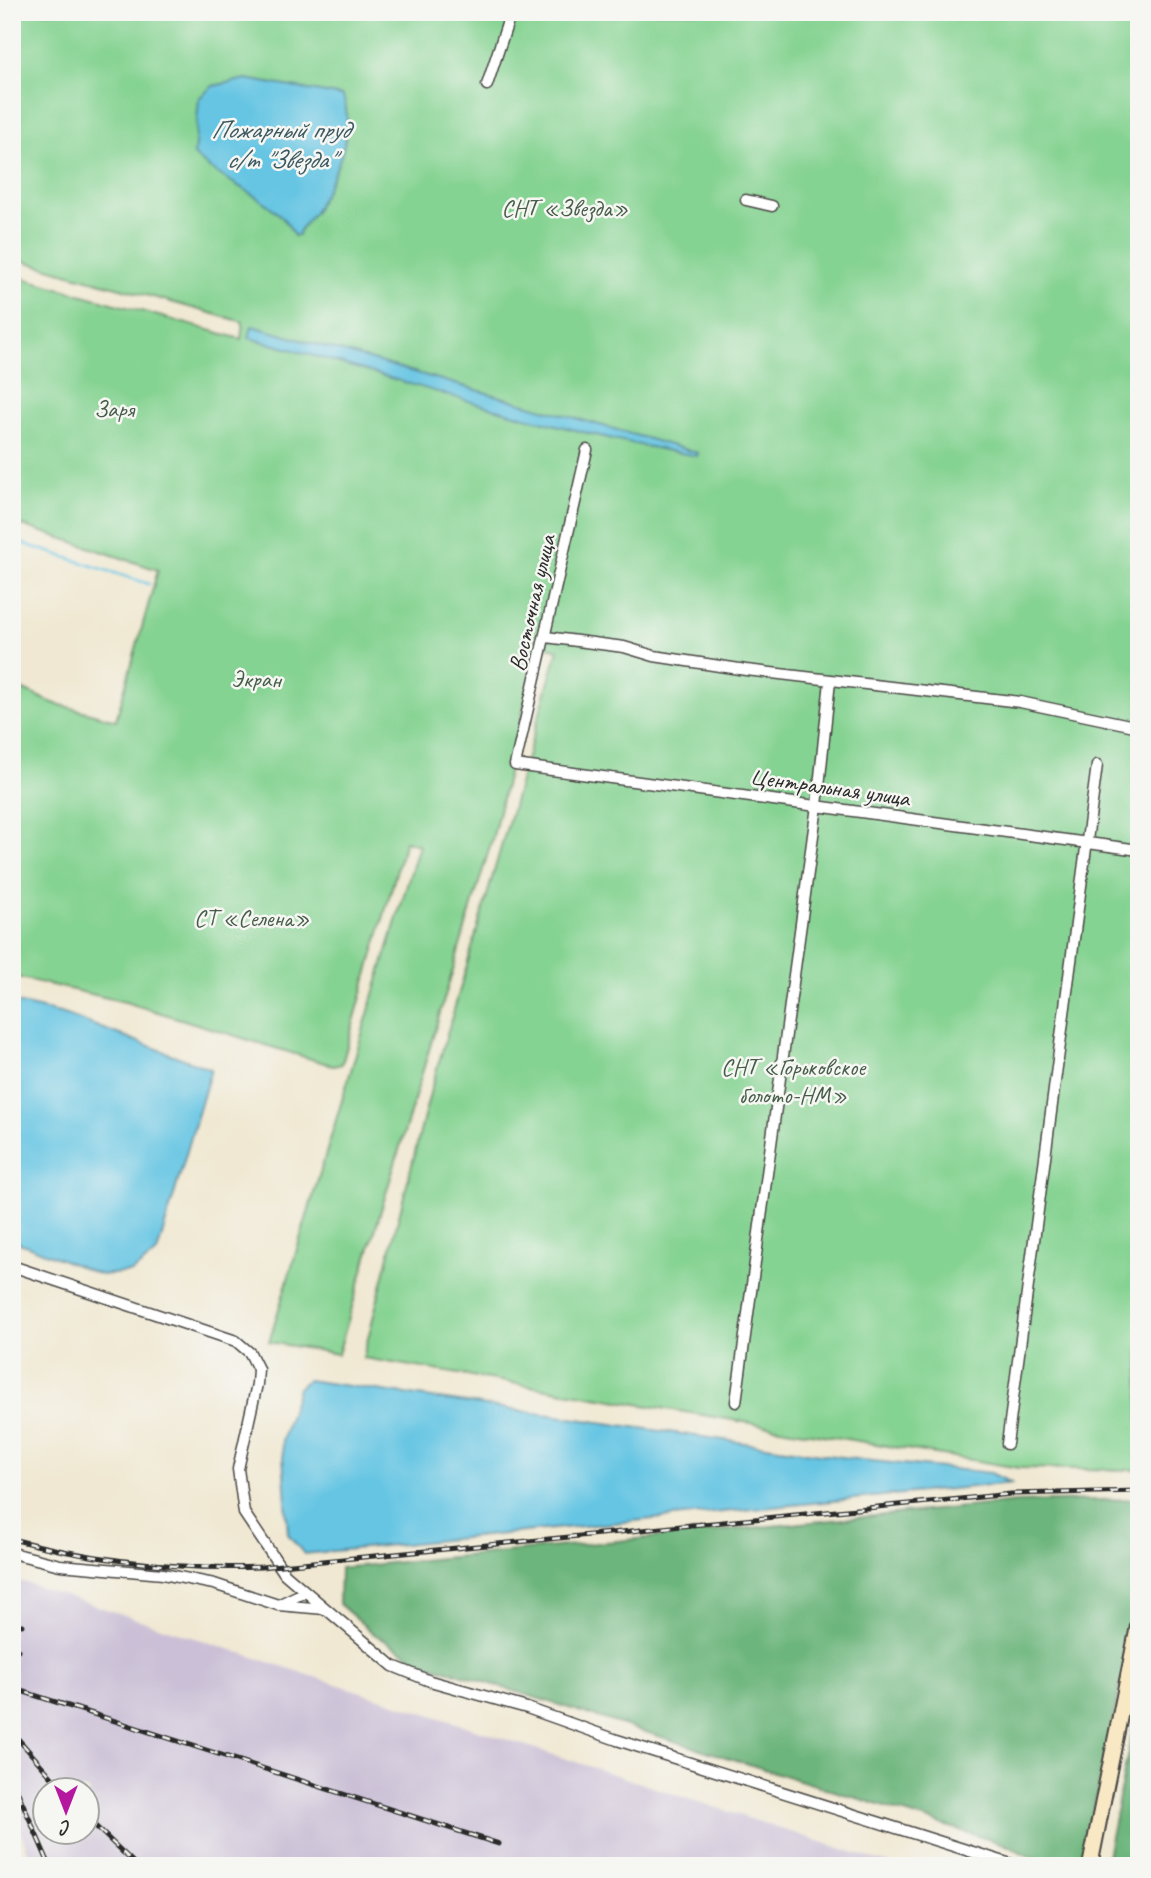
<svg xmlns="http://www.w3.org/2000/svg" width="1151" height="1878" viewBox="0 0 1151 1878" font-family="Caveat,sans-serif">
<rect width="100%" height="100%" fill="#f6f6f2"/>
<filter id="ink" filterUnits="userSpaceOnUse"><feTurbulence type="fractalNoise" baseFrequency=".0143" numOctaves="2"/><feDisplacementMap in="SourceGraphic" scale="14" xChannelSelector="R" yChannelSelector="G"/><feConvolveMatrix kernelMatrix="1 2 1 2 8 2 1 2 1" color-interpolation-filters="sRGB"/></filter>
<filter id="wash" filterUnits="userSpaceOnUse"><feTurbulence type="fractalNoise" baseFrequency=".00686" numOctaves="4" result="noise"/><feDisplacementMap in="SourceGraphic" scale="28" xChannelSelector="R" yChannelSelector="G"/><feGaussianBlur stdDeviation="1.57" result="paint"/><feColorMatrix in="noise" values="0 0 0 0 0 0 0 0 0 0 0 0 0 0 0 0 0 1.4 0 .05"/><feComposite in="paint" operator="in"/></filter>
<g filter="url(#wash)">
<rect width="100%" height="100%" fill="#f0e8d2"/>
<path fill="#cabfd6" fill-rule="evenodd" d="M12,1579L17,1580L895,1866H34L12,1811ZM46,1790H88V1832H46Z"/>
<path fill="#85d392" stroke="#587f5e" stroke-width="2" d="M12,12H1139V1470L1019,1468L363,1358L430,1093L558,650L539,644L493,836L338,1354L269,1342L419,845L405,841L342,1064L334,1066L125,1002L12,976V685L53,703L116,720L158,570L12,522V275L241,339L243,322L12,258Z"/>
<path fill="#6cb57c" stroke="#4c7054" stroke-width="2" d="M1139,1499V1600L1081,1866H1049L1007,1845L421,1662L374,1634L339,1604L340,1568L1017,1502Z
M1139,1698V1866H1105Z"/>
<path fill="#65c5e3" stroke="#487887" stroke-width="2" d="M246,79L343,96C356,135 335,174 316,209C311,219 302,223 298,235L294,236C281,200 221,183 194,155L199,98L213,86Z
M252,326L698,453L697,456C544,430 398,377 249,338Z
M12,1002L64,1014L211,1069L157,1253L132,1272L101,1275L12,1240Z
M307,1380L862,1460L991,1473L1011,1483L304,1554L288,1534L282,1440L298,1388Z"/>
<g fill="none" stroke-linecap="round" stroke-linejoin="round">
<path stroke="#65c5e3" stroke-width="2.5" d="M12,540L149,584"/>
</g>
</g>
<g filter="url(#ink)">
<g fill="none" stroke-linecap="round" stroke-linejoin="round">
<g stroke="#494744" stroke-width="13">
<path id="street" d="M487,85L511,12
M746,200L772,206
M587,450L515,765L1139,850
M546,637L624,647L654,656L746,670L1020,702L1139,727
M12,1266L236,1341L250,1353L258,1369L257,1384L238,1469L244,1513L285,1574L393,1666L430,1681L527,1708L617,1740L1017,1866
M736,1402L817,806L830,681
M1007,1444L1097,765
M12,1553L60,1565L163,1574L214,1584L278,1605L325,1609
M278,1605L305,1592"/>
</g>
<g stroke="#494744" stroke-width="18">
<path id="secondary" d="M1090,1866L1139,1621"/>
</g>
<use href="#street" stroke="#fff" stroke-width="10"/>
<use href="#secondary" stroke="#f8e8c3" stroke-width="14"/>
<g stroke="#2b2b2b" stroke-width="5">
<path id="rail" d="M12,1539C94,1561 176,1570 261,1567L1011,1494L1139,1491
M12,1624L22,1625
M12,1648L18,1650
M12,1688L499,1844
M12,1732L63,1790
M12,1779L50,1866
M88,1819L137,1866"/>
</g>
<use href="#rail" stroke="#f6f6f2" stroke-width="2.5" stroke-dasharray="8" stroke-linecap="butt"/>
</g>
</g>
<g text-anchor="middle" stroke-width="5" stroke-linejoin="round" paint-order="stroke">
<g font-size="24" fill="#465d4a" stroke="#f6f6f2">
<text x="565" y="216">СНТ «Звезда»</text>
<text x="114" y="417">Заря</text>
<text x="256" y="687">Экран</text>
<text x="252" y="926">СТ «Селена»</text>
<text x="793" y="1075">СНТ «Горьковское<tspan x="793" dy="28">болото-НМ»</tspan></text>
</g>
<g font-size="24" fill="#2b2b2b" stroke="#f6f6f2">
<text transform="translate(532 603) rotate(-77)" y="8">Восточная улица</text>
<text transform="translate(830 787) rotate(8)" y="8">Центральная улица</text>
</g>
<g font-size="26" font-style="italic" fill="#3c5962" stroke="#f6f6f2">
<text x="280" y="138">Пожарный пруд<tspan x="280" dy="30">с/т "Звезда"</tspan></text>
</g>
</g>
<rect width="1151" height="1878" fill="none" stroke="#f6f6f2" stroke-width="42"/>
<g transform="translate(66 1811) rotate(180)"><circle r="33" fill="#f6f6f2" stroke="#a5a5a2" stroke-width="2"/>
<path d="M0-5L12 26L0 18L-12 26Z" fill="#b5179e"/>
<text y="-10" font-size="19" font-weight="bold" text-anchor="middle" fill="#2b2b2b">С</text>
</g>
</svg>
